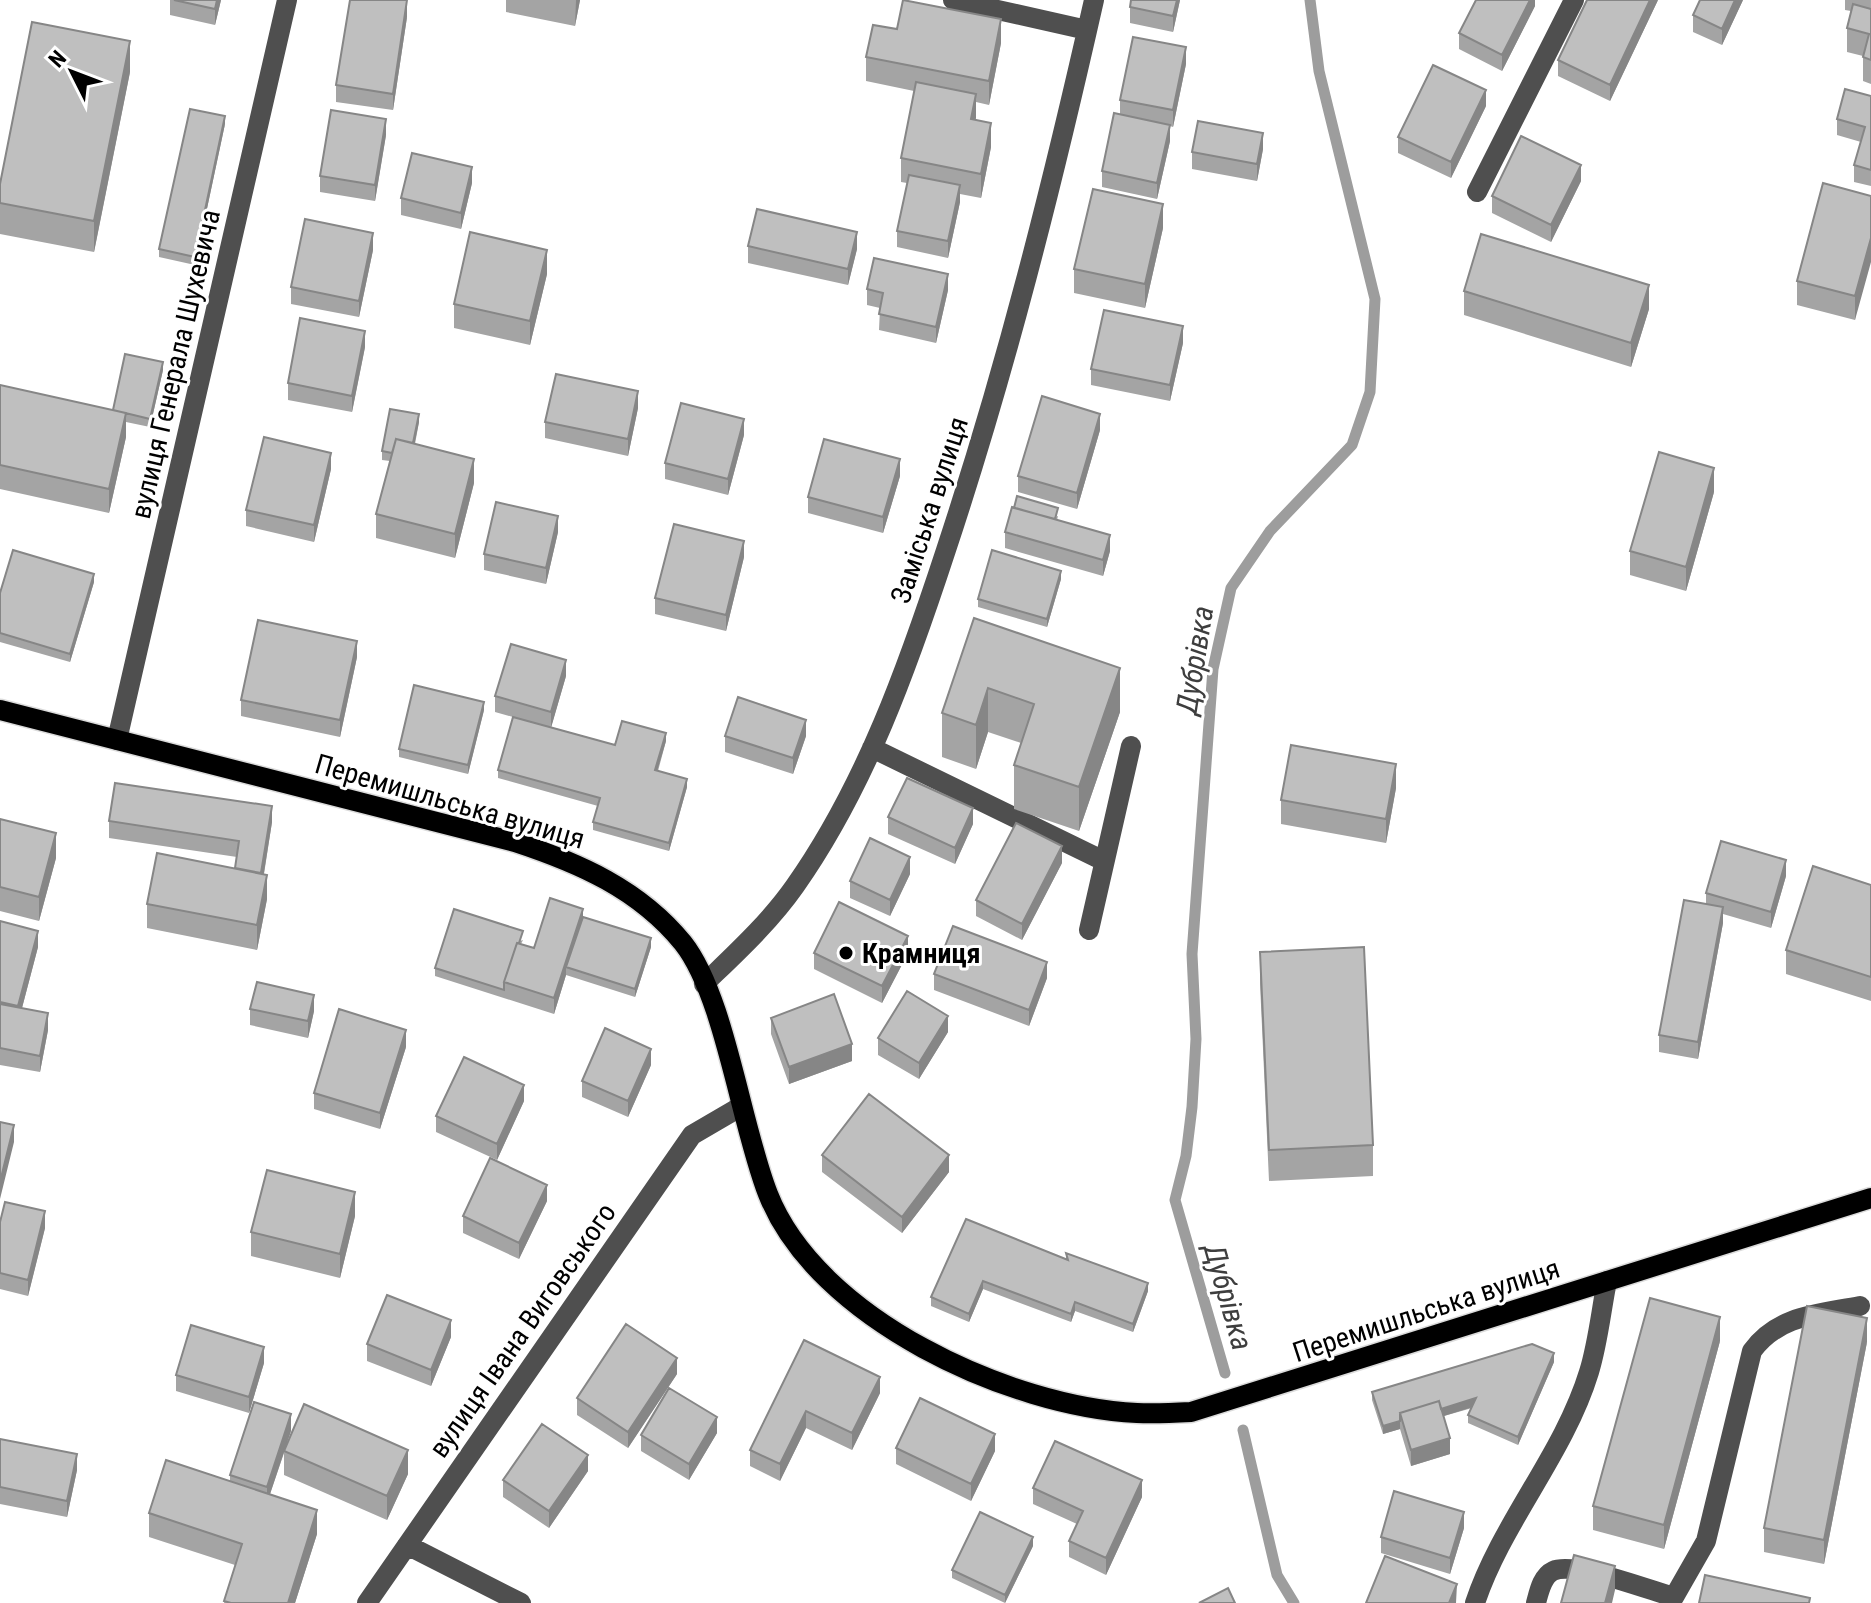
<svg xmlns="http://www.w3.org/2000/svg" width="1871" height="1603" viewBox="0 0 1871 1603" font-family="'Roboto Condensed',sans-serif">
<rect width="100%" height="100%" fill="#fff"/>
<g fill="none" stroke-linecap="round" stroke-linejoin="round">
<path stroke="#9d9d9d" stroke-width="11" d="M1225,1373L1175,1200L1186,1156L1192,1107L1196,1039L1192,954L1213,669L1231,588L1270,531L1352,445L1370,392L1375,299L1319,71L1310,0
M1243,1430L1277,1575L1294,1603"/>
<g stroke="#dbdbdb" stroke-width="23">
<path id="major" d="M0,710L515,842C579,863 639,889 683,943C725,996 741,1126 768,1194C817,1319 1010,1407 1137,1413C1154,1414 1173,1413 1191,1412L1871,1198"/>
</g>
<path stroke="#4f4f4f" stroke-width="20" d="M953,0L1087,30
M1477,192L1574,0
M117,740L287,0
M872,748L1104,861
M1089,930L1131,746
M704,984C736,953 769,923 795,886C866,785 908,666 946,550C1006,369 1052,186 1094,0
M407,1545L521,1603
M367,1603L692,1135L740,1107
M1475,1603C1502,1522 1564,1454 1589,1372C1598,1343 1601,1311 1607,1281
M1536,1603C1539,1592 1542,1576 1553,1571C1574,1561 1649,1590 1674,1597L1706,1541L1752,1351C1778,1315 1819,1314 1860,1306"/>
<use href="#major" stroke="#000" stroke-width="20"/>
</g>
<path fill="#a4a4a4" d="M170,0H221L215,25L170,15Z
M506,0H580L575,26L506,12Z
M1180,0L1173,32L1130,23V7Z
M1535,0V6L1502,71L1459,49V33Z
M1658,0L1610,101L1558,76V60Z
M1743,0L1722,45L1693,32V15Z
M1845,0H1871V84L1863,81V56L1847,52V28L1851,11L1845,10Z
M407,17L393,110L336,102V85Z
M897,29L1001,43L989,105L976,102L975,120L991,147L981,198L960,194V202L948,258L897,247V231L907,183L901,182V158L914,91L866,81V57Z
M1186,64L1173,127L1170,126V141L1157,199L1102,187V171L1120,115V100Z
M130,72L94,252L0,234V184Z
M1871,96V186L1854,182V165L1861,142L1837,135V119Z
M1486,106L1451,178L1398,153V137Z
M225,124L195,265L159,257V249Z
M386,135L375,201L320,192V176Z
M1263,149L1257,181L1192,169V152Z
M1581,181L1551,242L1492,213V196Z
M472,183L461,229L401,215V198Z
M1871,196L1855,320L1797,305V281Z
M1163,228L1145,308L1074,293V269Z
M748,246L857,249L848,285L748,263Z
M373,250L359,317L291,304V287Z
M547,274L530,345L454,328V304Z
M867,289L948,290L936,343L879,330L880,308L867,305Z
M1464,291L1649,309L1631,367L1464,315Z
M1183,343L1170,401L1091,385V369Z
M365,347L352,412L288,400V383Z
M163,370L150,427L126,422V437L109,513L0,489V385L113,410Z
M638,408L628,456L545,438V422Z
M419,422L415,444L474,483L455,558L376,538V514L390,461L382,460V451Z
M1100,430L1077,509L1018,492V476Z
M744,435L728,495L665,479V463Z
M331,469L314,542L246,526V510Z
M900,476L883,533L808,513V497Z
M1714,492L1686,591L1630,575V551Z
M1058,516L1057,520L1110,551L1103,576L1005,548V532Z
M558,532L546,584L484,570V554Z
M744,557L726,631L655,614V598Z
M1061,579L1047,627L978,607V599Z
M94,582L70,662L0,642V593Z
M974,618L1120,712L1079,831L1014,809V765L1021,743L988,732L976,769L942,757V713Z
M357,657L340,737L241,716V700Z
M566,676L551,727L615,745L666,741L658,771L687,787L669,851L593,830V822L598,806L498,778V770L513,717L495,712V696Z
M484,710L468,774L399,757V749Z
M725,736H806L793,774L725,752Z
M1396,788L1386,843L1281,824V800Z
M888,817L973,824L955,864L888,834Z
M0,819L56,858L39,921L0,911Z
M109,821L272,822L264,874L267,899L257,950L147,928V904L235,868L237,857L109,838Z
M1062,863L1022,940L976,916V900Z
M910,874L890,916L850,898V881Z
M1786,876L1771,928L1723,914V923L1698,1059L1659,1052V1035L1706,904V893Z
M1871,885V1001L1786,974V950Z
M583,917L651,947L635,997L566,975L554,1014L435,976V968L523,940L521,944L534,948Z
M0,921L38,947L22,1008L48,1030L40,1072L0,1065Z
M1260,952L1373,1145V1176L1269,1181L1260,983Z
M814,953H908L882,1003L814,969Z
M934,974L1047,978L1029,1026L934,990Z
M250,1009L314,1011L308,1038L250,1025Z
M771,1018L852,1061L789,1084L771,1034Z
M948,1032L919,1079L878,1055V1038Z
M406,1047L380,1129L314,1109V1093Z
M651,1065L628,1117L582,1097V1081Z
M524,1101L497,1160L436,1132V1116Z
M822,1155L949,1172L902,1233L822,1172Z
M547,1201L519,1259L463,1233V1216Z
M355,1216L340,1278L251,1256V1232Z
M966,1219L1066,1259V1253L1148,1291L1133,1332L1075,1311L1071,1322L983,1289L969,1322L931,1306V1297Z
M0,1222L45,1228L28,1296L0,1289Z
M451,1337L431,1386L367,1361V1344Z
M804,1340L880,1393L852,1450L806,1428L780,1481L750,1466V1450Z
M1720,1341L1664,1549L1593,1530V1506Z
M1867,1342L1824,1564L1764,1552V1528Z
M1554,1362L1518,1445L1468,1423V1415L1472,1408L1444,1416L1450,1454L1411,1466L1400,1429L1383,1434L1372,1400V1392Z
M264,1363L249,1413L176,1391V1375Z
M677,1374L628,1448L577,1415V1398Z
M291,1431L286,1444L408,1474L387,1520L284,1475V1453L270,1494L317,1534L295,1603H224L235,1565L149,1537V1513L230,1481V1475Z
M717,1433L689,1480L641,1451V1435Z
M0,1439L77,1470L67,1517L0,1504Z
M896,1448L995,1451L971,1501L896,1464Z
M588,1471L549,1528L503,1497V1480Z
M1033,1488L1142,1497L1106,1575L1069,1557V1541L1077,1524L1033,1504Z
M1464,1528L1450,1574L1381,1553V1537Z
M1033,1546L1005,1603L952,1578V1570Z"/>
<path fill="#868686" d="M217,0H221L215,25V9Z
M407,0V17L393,110V94Z
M576,0H580L575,26Z
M1177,0H1180L1173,32V16Z
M1530,0H1535V6L1502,71V55Z
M1650,0H1658L1610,101V85Z
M1735,0H1743L1722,45V29Z
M1001,19V43L989,105V81Z
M130,41V72L94,252V221Z
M1186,47V64L1173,127V110Z
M1486,90V106L1451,178V162Z
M976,94V118L971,143V119Z
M225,116V124L195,265V257Z
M386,119V135L375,201V185Z
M991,123V147L981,198V174Z
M1170,125V141L1157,199V183Z
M1263,133V149L1257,181V164Z
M1581,165V181L1551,242V225Z
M472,167V183L461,229V213Z
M960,185V202L948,258V241Z
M1163,204V228L1145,308V284Z
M857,232V249L848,285V269Z
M373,233V250L359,317V301Z
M1871,238V262L1855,320V296Z
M547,250V274L530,345V321Z
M948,274V290L936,343V327Z
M1649,285V309L1631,367V343Z
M1183,326V343L1170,401V385Z
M365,331V347L352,412V396Z
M163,362V370L150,427V419Z
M638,391V408L628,456V439Z
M126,413V437L109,513V489Z
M419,414V422L410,465V457Z
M1100,414V430L1077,509V493Z
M744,419V435L728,495V479Z
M331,453V469L314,542V525Z
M474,459V483L455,558V534Z
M900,459V476L883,533V517Z
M1714,468V492L1686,591V567Z
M558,516V532L546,584V568Z
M1110,535V551L1103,576V560Z
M744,541V557L726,631V615Z
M1061,571V579L1047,627V619Z
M94,574V582L70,662V654Z
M357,641V657L340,737V720Z
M566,660V676L551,728V712Z
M1120,668V712L1079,831V787Z
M988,688V732L976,769V725Z
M484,702V710L468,774V765Z
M806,720V736L793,774V758Z
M666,733V741L655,778V770Z
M1396,764V788L1386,843V819Z
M687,779V787L669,851V843Z
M272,806V822L261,891V875Z
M973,808V824L955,864V848Z
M56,833V858L39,921V897Z
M1062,846V863L1022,940V924Z
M910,857V874L890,916V900Z
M1786,860V876L1771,928V912Z
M267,875V899L257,950V925Z
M1723,907V923L1698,1059V1042Z
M583,909V925L566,967V975L554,1014V998Z
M38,931V947L18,1023V1006Z
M908,936V953L882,1003V986Z
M651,938V947L635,997V989Z
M1047,962V978L1029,1026V1010Z
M314,995V1011L308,1038V1021Z
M48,1013V1030L40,1072V1056Z
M948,1016V1032L919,1079V1063Z
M406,1030V1047L380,1129V1113Z
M852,1044V1061L789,1084V1067Z
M651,1049V1065L628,1117V1101Z
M524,1085V1101L497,1160V1144Z
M14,1125V1142L0,1199V1182Z
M949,1155V1172L902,1233V1217Z
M547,1185V1201L519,1259V1243Z
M355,1192V1216L340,1278V1254Z
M45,1211V1228L28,1296V1280Z
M983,1281V1289L969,1322V1314Z
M1148,1283V1291L1133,1332V1324Z
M1075,1302V1311L1071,1322V1314Z
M1720,1317V1341L1664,1549V1525Z
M1867,1318V1342L1824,1564V1540Z
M451,1320V1337L431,1386V1370Z
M264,1347V1363L249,1413V1397Z
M1554,1353V1362L1518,1445V1437Z
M677,1358V1374L628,1448V1432Z
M880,1377V1393L852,1450V1433Z
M1476,1398V1406L1405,1428L1403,1420Z
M806,1411V1428L780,1481V1464Z
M291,1414V1431L267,1503V1487Z
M717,1417V1433L689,1480V1464Z
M1400,1421V1429L1383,1434V1426Z
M995,1434V1451L971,1501V1484Z
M1450,1438V1454L1411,1466V1450Z
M408,1450V1474L387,1520V1496Z
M77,1454V1470L67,1517V1501Z
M588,1455V1471L549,1528V1511Z
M1142,1480V1497L1106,1575V1558Z
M317,1510V1534L295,1603H288Z
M1464,1512V1528L1450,1574V1558Z
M1033,1537V1546L1005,1603V1595Z
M1615,1566V1590L1612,1603H1605Z
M1457,1584L1456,1603H1449Z"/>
<path fill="#bfbfbf" stroke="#868686" stroke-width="2" d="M174,0H217L215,9Z
M350,0H407L393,94L336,85Z
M903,0L1001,19L989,81L866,57L873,25L897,29Z
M1131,0H1177L1173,16L1130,7Z
M1476,0H1530L1502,55L1459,33Z
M1587,0H1650L1610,85L1558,60Z
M1700,0H1735L1722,29L1693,15Z
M1853,4L1871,9V60L1863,57L1869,34L1847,28Z
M32,22L130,41L94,221L0,203V184Z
M1133,37L1186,47L1173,110L1120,100Z
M1433,65L1486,90L1451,162L1398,137Z
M916,82L976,94L971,119L991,123L981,174L901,158Z
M1845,89L1871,96V170L1854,165L1865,127L1837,119Z
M190,109L225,116L195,257L159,249Z
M331,110L386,119L375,185L320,176Z
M1114,113L1170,125L1157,183L1102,171Z
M1198,121L1263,133L1257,164L1192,152Z
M1521,136L1581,165L1551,225L1492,196Z
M412,153L472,167L461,213L401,198Z
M909,175L960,185L948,241L897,231Z
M1823,183L1871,196V238L1855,296L1797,281Z
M1093,189L1163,204L1145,284L1074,269Z
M757,209L857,232L848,269L748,246Z
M305,219L373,233L359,301L291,287Z
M470,232L547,250L530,321L454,304Z
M1481,234L1649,285L1631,343L1464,291Z
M874,258L948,274L936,327L879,314L883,293L867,289Z
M1104,310L1183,326L1170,385L1091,369Z
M300,318L365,331L352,396L288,383Z
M125,354L163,362L150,419L113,410Z
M556,374L638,391L628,439L545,422Z
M0,385L126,413L109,489L0,465Z
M1042,396L1100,414L1077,493L1018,476Z
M681,403L744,419L728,479L665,463Z
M390,409L419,414L413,443L396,439L392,453L382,451Z
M264,437L331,453L314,525L246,510Z
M396,439L474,459L455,534L376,514Z
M824,439L900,459L883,517L808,497Z
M1659,452L1714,468L1686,567L1630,551Z
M1017,496L1058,508L1055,519L1014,508Z
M496,502L558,516L546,568L484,554Z
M1012,507L1110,535L1103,560L1005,532Z
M674,524L744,541L726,615L655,598Z
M13,550L94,574L70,654L0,633V593Z
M992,550L1061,571L1047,619L978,599Z
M974,618L1120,668L1079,787L1014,765L1034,704L988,688L976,725L942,713Z
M258,620L357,641L340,720L241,700Z
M511,644L566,660L551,712L495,696Z
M414,685L484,702L468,765L399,749Z
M738,697L806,720L793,758L725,736Z
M513,717L615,745L622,721L666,733L655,770L687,779L669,843L593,822L600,798L498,770Z
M1291,745L1396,764L1386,819L1281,800Z
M907,778L973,808L955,848L888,817Z
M115,783L272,806L261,873L235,868L239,841L109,821Z
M0,819L56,833L39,897L0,887Z
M1016,823L1062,846L1022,924L976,900Z
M870,838L910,857L890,900L850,881Z
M1721,841L1786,860L1771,912L1706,893Z
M157,853L267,875L257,925L147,904Z
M1813,866L1871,885V977L1786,950Z
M550,898L583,909L554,998L504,982L517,943L534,948Z
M1684,900L1723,907L1698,1042L1659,1035Z
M839,902L908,936L882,986L814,953Z
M454,909L523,931L519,943H517L504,982V990L435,968Z
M583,917L651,938L635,989L566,967Z
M0,921L38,931L18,1006L0,1002Z
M953,926L1047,962L1029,1010L934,974Z
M1364,947L1373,1145L1269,1150L1260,952Z
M257,982L314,995L308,1021L250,1009Z
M907,991L948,1016L919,1063L878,1038Z
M834,994L852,1044L789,1067L771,1018Z
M0,1004L48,1013L40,1056L0,1048Z
M339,1009L406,1030L380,1113L314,1093Z
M605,1028L651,1049L628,1101L582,1081Z
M464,1057L524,1085L497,1144L436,1116Z
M869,1094L949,1155L902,1217L822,1155Z
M0,1122L14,1125L0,1182Z
M490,1158L547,1185L519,1243L463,1216Z
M267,1170L355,1192L340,1254L251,1232Z
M5,1202L45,1211L28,1280L0,1273V1222Z
M966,1219L1068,1260L1066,1253L1148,1283L1133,1324L1075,1302L1071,1314L983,1281L969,1314L931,1297Z
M387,1295L451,1320L431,1370L367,1344Z
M1650,1298L1720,1317L1664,1525L1593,1506Z
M1807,1306L1867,1318L1824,1540L1764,1528Z
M626,1324L677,1358L628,1432L577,1398Z
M191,1325L264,1347L249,1397L176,1375Z
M804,1340L880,1377L852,1433L806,1411L780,1464L750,1450Z
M1532,1344L1554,1353L1518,1437L1468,1415L1476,1398L1441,1409L1439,1401L1400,1413V1421L1383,1426L1372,1392Z
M669,1388L717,1417L689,1464L641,1435Z
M920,1398L995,1434L971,1484L896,1448Z
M1439,1401L1450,1438L1411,1450L1400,1413Z
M254,1402L291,1414L267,1487L230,1475Z
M304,1404L408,1450L387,1496L284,1451Z
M542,1424L588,1455L549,1511L503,1480Z
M0,1439L77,1454L67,1501L0,1487Z
M1055,1441L1142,1480L1106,1558L1069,1541L1083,1511L1033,1488Z
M166,1460L317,1510L288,1603H231L224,1601L242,1544L149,1513Z
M1394,1491L1464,1512L1450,1558L1381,1537Z
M980,1512L1033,1537L1005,1595L952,1570Z
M1574,1555L1615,1566L1605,1603H1561Z
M1385,1556L1457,1584L1449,1603H1366Z
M1705,1575L1810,1598L1809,1603H1699Z
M1228,1588L1235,1603H1199Z"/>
<circle fill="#000" stroke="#fff" stroke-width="3" cx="846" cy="953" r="8"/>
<g text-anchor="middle" stroke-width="6" stroke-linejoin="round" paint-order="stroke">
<g font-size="28" fill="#000" stroke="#fff">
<text transform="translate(175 364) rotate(-77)" y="10">вулиця Генерала Шухевича</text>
<text transform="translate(929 510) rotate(-72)" y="10">Заміська вулиця</text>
<text transform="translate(450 801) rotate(16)" y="10">Перемишльська вулиця</text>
<text transform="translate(1426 1310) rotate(-18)" y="10">Перемишльська вулиця</text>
<text transform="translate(522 1330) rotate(-55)" y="10">вулиця Івана Виговського</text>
</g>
<g font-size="28" font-weight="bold" fill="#000" stroke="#fff" text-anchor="start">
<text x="862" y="963">Крамниця</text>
</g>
<g font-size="30" font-style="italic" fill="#3e3e3e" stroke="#fff">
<text transform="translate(1195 660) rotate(-81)" y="10">Дубрівка</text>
<text transform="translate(1228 1297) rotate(74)" y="10">Дубрівка</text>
</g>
</g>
<g transform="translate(72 72) rotate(312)" stroke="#ffffff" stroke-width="6" paint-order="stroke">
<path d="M0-6L14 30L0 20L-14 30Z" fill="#000000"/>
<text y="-12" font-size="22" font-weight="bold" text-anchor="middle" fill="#000000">N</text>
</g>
</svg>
